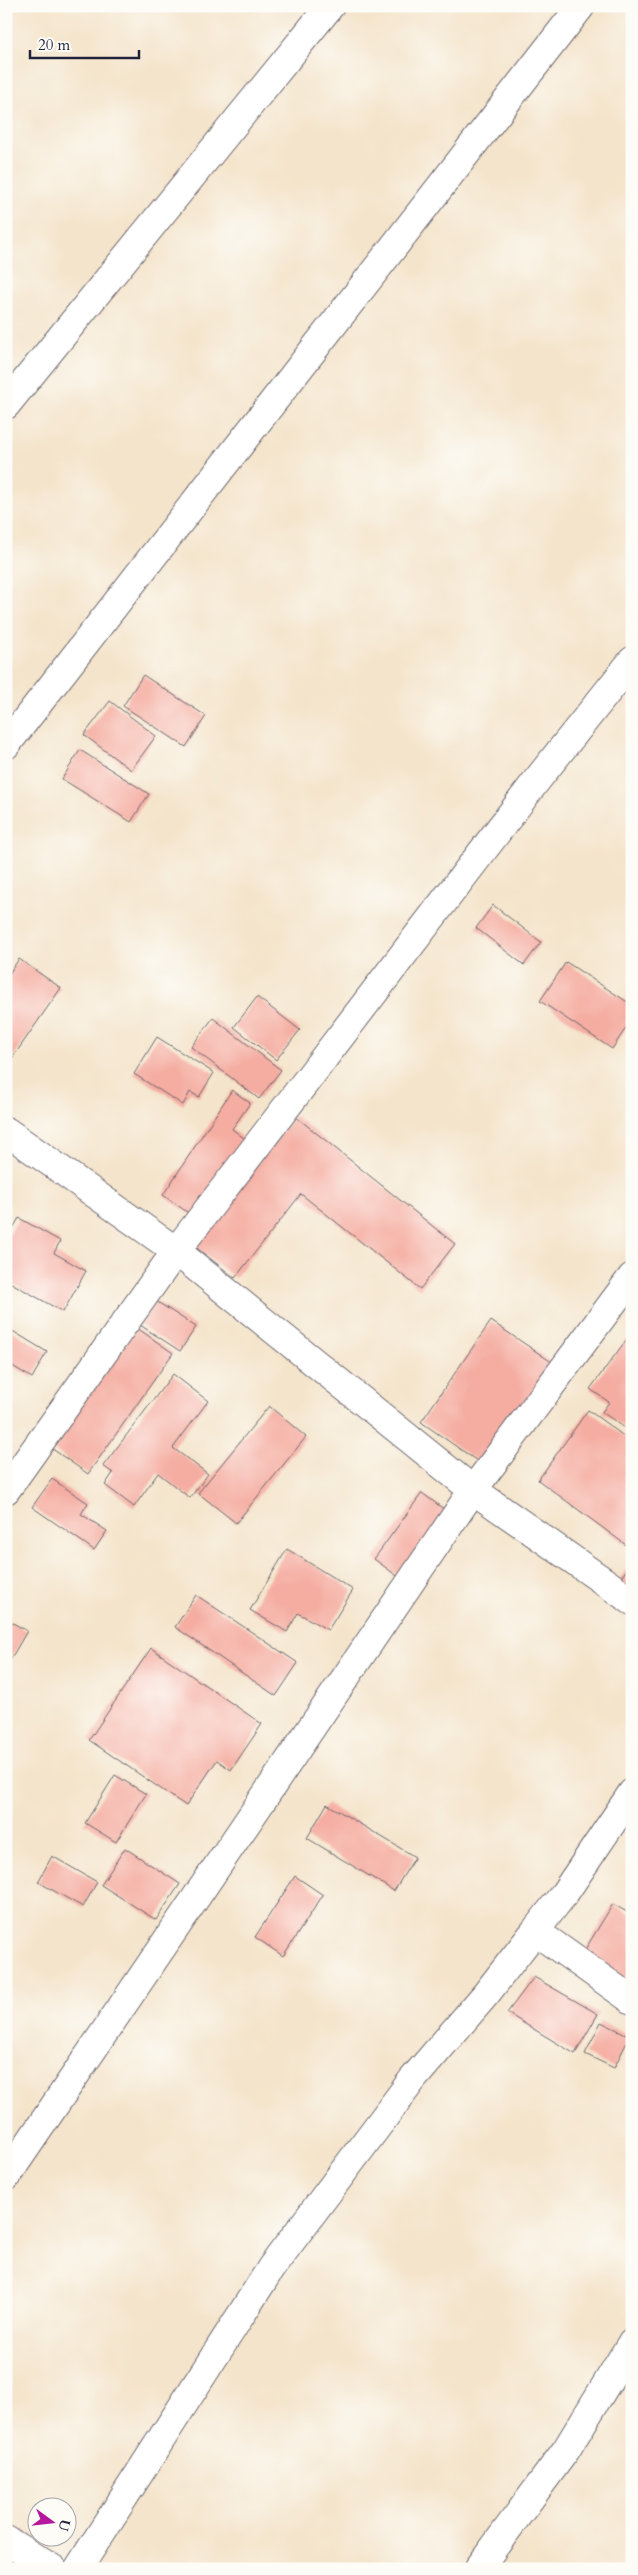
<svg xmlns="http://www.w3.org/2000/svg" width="638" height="2575" viewBox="0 0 638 2575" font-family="Cardo,serif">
<rect width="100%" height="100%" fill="#fdfcf7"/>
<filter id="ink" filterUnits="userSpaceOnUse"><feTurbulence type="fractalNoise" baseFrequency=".02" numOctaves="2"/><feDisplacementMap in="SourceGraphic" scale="10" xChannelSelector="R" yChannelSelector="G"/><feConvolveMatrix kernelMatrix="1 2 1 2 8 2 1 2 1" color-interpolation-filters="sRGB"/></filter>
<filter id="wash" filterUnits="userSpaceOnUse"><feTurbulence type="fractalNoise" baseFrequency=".0096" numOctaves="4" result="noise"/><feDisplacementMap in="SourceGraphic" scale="20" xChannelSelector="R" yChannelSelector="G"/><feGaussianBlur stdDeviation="1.12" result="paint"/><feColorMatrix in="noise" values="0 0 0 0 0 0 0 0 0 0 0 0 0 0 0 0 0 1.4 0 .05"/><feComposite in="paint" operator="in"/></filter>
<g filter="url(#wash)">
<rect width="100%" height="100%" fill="#f4e4cb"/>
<g id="blocks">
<path fill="#f5ada2" d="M143,675L206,716L186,747L123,706Z
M110,701L156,736L131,770L84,735Z
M80,750L149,794L131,822L62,779Z
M493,905L541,942L524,965L476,928Z
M19,959L61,988L6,1067V978Z
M566,962L632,1005V1019L612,1049L540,1001Z
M257,997L300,1030L276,1060L234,1027Z
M213,1018L281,1070L259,1099L191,1047Z
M157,1037L214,1073L199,1097L190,1092L183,1105L134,1074Z
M232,1090L250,1103L232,1129L249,1142L194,1217L163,1195Z
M295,1116L455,1244L420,1289L301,1194L235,1278L193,1245Z
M19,1218L60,1241L54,1253L86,1271L63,1312L6,1280V1240Z
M156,1301L196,1327L180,1351L140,1325Z
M491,1321L553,1363L483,1465L421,1422Z
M6,1327L47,1352L32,1378L6,1362Z
M137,1328L173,1353L88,1474L51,1448Z
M632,1332V1433L602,1412L609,1402L590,1389Z
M173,1374L208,1401L173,1448L208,1474L190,1498L158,1473L134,1507L105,1485L113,1473L103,1466Z
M269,1406L306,1437L236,1523L198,1493Z
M588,1410L632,1442V1537L626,1545L538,1480Z
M52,1479L88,1503L81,1514L107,1531L94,1550L32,1507Z
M422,1493L452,1515L404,1581L374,1559Z
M287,1549L353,1590L328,1630L298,1613L287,1632L250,1610Z
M632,1563V1592L618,1581Z
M196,1595L298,1663L276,1696L175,1627Z
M6,1619L27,1631L6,1667Z
M151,1648L262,1724L231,1770L217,1760L186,1806L89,1740Z
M115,1775L146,1794L116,1842L85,1823Z
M327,1804L415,1857L394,1891L307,1838Z
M125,1848L180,1884L156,1920L101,1885Z
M52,1856L97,1882L83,1907L38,1882Z
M295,1876L323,1895L283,1956L255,1937Z
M613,1904L632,1915V1987L581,1956Z
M534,1977L598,2014L575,2054L507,2013Z
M601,2022L630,2036L614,2068L585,2054Z"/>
</g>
</g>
<g filter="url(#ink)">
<use href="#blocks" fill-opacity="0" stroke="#6c666d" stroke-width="1"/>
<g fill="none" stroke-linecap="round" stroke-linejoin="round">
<g stroke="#6c666d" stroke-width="30">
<path id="street" d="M6,745L581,6
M6,1131L176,1251L473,1490L632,1601
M6,1490L176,1251L537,780L632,661
M535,1931L564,1894L632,1793
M6,2177L473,1490L632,1277
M6,2540L53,2569
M78,2569L271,2268L413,2079L486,1994L535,1931L632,2000
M478,2569L566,2450L632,2342"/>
</g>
<g stroke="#6c666d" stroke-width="30">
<path id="secondary" d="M6,405L330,6"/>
</g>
<use href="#street" stroke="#fff" stroke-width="28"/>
<use href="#secondary" stroke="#fff" stroke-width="28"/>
</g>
</g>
<rect width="638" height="2575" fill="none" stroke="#fdfcf7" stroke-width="25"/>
<g transform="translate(52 2522) rotate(105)"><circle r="24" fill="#fdfcf7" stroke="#a5a5ac"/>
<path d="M0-4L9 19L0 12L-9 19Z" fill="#b5179e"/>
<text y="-8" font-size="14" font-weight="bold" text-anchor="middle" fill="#22223b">U</text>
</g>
<path d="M30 50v8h109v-8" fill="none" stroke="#22223b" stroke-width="2.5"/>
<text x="38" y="50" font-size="15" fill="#22223b" stroke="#fdfcf7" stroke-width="4" paint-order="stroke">20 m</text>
</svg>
